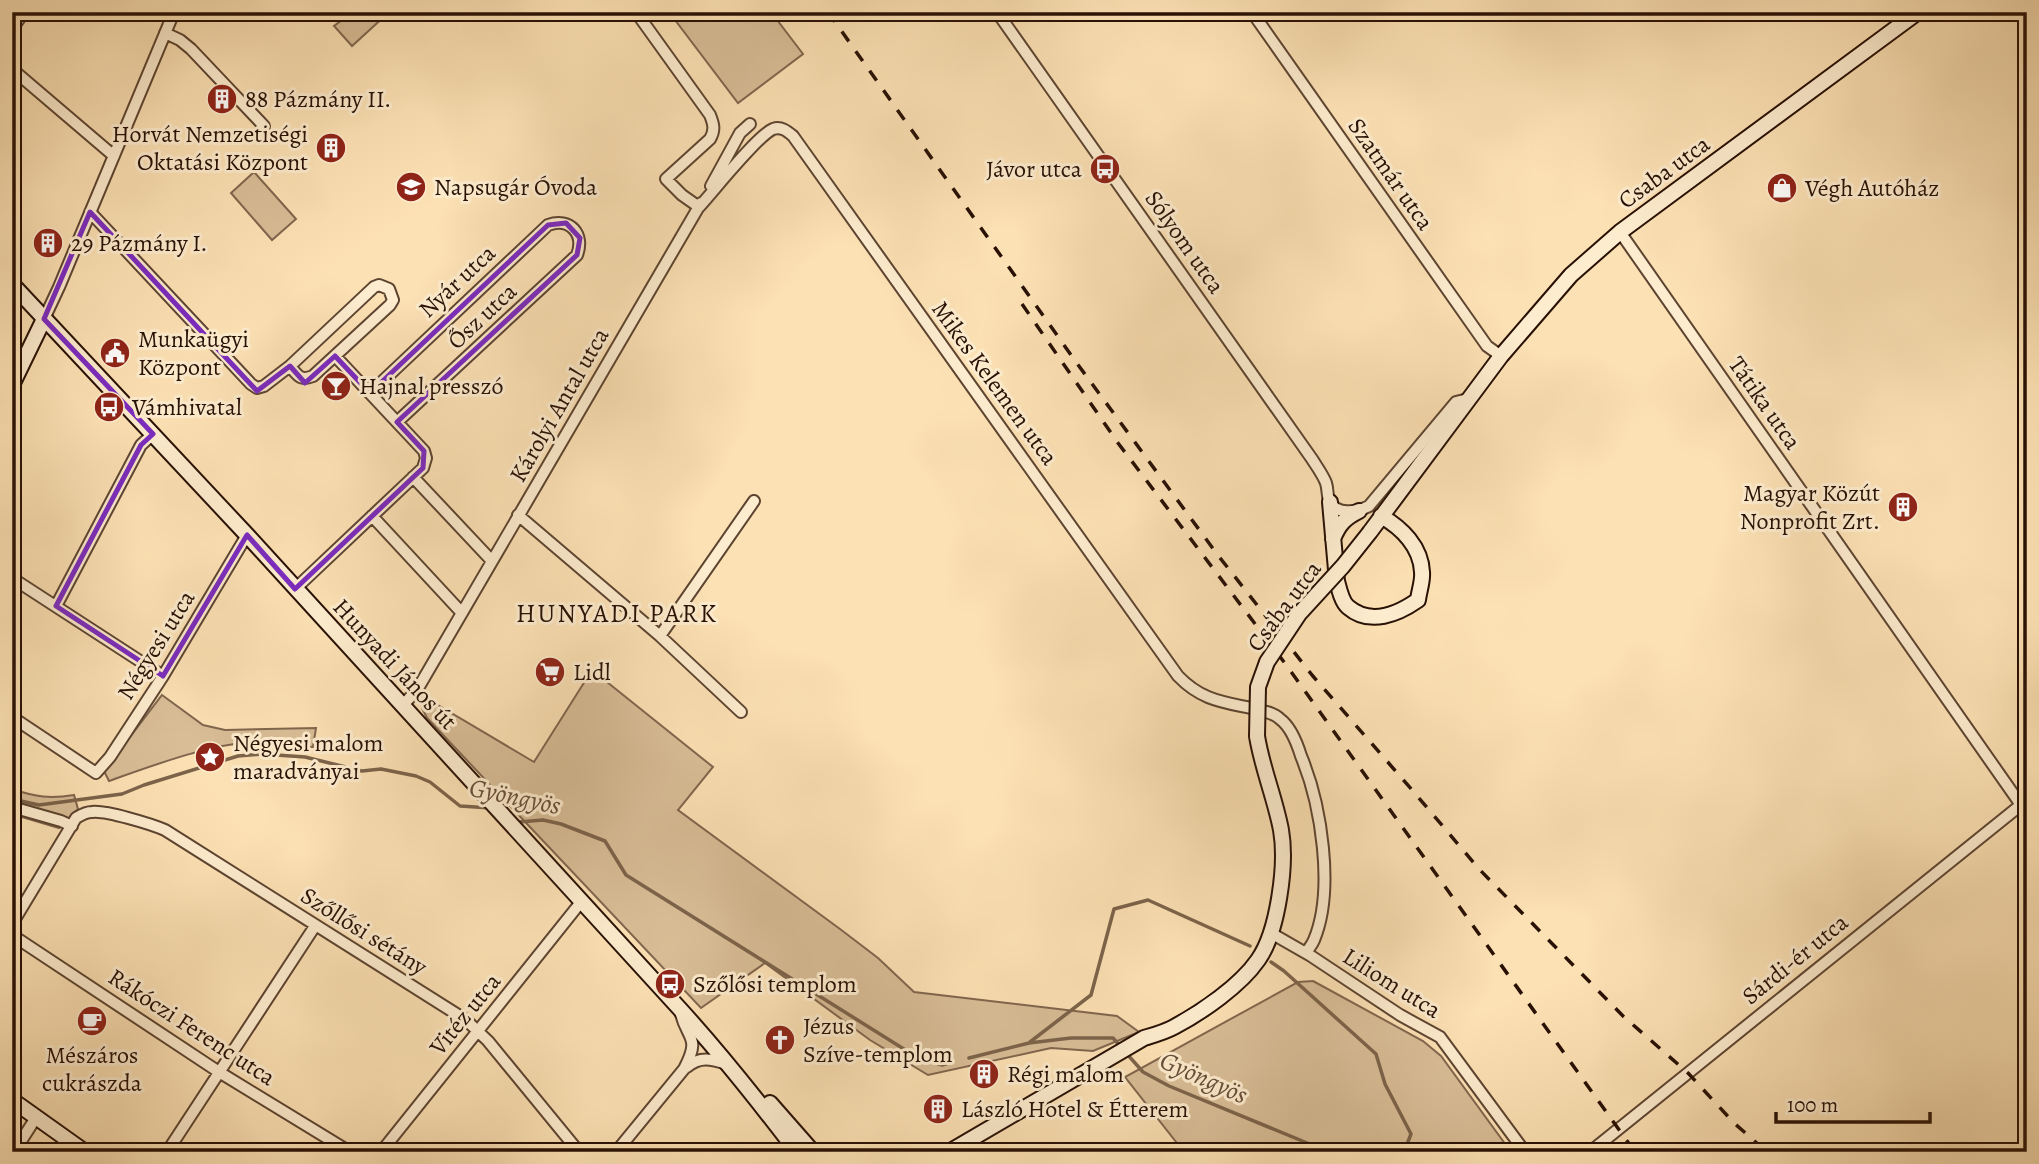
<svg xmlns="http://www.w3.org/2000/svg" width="2039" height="1164" viewBox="0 0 2039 1164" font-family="Alegreya,serif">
<rect width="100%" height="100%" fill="#fce1b4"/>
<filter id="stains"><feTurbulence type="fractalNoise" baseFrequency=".00286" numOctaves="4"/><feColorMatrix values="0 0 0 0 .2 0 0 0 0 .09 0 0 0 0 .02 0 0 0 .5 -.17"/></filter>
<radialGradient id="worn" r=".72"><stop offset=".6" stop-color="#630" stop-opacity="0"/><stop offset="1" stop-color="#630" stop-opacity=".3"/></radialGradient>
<path fill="#d8bd96" stroke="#80664e" stroke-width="2" d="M353,12H386L387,14L352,46L334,26Z
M669,12H771L803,54L738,103Z
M254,172L296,219L272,240L231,193Z
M592,670L713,767L678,810L840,929L878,958L914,992L1117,1016L1139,1032L1093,1051L1051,1048L928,1075L870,1040L765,963L701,1008L427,718L422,708L421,695L534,762Z
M162,695L203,725L225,730L316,728L313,747C295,745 275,740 258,741C210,744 154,765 109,781L104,771Z
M12,789C36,797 50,799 74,795L78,809L59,828L12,814Z
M1313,981L1423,1041L1441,1056L1511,1152H1184L1125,1077L1298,982Z"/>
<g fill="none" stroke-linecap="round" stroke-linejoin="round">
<path stroke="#7c634a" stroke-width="3.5" d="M12,799L39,805L122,794L144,785L238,756L262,754L305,757L362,771L381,769L416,776L430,782L460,806L491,808
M513,817L519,822L543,820L561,824L605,841L626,875L915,1056L942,1065L952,1062
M1271,962L1284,971L1376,1054L1385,1084L1411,1134L1404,1152
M1030,1042L1091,995L1114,909L1148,900L1250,946
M1127,1054L1143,1072L1169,1086L1329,1152
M969,1058L1029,1043L1071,1038H1113L1122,1048"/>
<g stroke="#5d4431" stroke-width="14">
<path id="street" d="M636,12L710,115C714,125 715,130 710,139L666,179L682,195L699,207
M997,12L1312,459C1317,467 1323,475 1326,483C1328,489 1327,495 1329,500C1335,516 1358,512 1369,506L1456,402L1468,399
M1252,12L1487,346L1501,356
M12,29L24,12
M165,33L180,40L191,49L264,126
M12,69L114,156
M711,186L740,133L750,124
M699,207C713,192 757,136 773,129C781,126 787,131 793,136L1178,676C1202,701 1224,702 1255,709C1264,711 1274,713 1280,719C1291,727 1297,743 1301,756C1321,804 1335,890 1314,940C1312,945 1309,948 1306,953
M90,212L251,384L257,388L264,386L290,366L374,287L379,285L389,289L393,300L390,305L313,376C300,381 298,376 290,366
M1620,232L2021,805
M44,319L59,287L174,12
M370,393L548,225C570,217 585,234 577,255L397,422
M413,477L492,561
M518,515L660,636L741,712
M372,516L462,613
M12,578L163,676
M295,589L423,468L426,458L424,451L335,356
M56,606L141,445L153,434
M660,636L754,501
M402,706L417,690L701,203
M12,717L96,773L110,757L163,676L247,535
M12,807L61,821L72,826
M12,924L76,818C81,815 85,812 92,812C105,810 151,824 165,830L466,1020L488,1041L579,1152
M1271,933L1311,956L1400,1015L1440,1037L1525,1152
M12,935L219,1072L350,1152
M687,1067C700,1056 711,1059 727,1064
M14,1152L37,1116
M167,1152L315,926
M381,1152L581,902
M616,1152L684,1069C702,1035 686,1040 680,1010
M1590,1152L2027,800"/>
</g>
<g stroke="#281005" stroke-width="18">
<path id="secondary" d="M12,284L247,535L679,1008C721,1054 759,1102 797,1152
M12,385L44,319
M1330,502L1337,581C1339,589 1342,602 1348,607C1370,626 1398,614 1418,600C1419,591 1423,581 1422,572C1421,547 1402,528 1381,516
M1370,532L1501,356L1571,275L1620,232L1918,12
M1333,539C1339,524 1345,518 1359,511
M12,1100L85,1152
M770,1103L813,1152
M949,1152L1144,1038C1154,1035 1165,1032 1174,1027C1202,1012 1240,986 1258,960C1278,932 1287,864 1281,830C1275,798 1262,768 1257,736"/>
</g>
<use href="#street" stroke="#fdecce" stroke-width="10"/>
<use href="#secondary" stroke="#fdecce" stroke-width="14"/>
<path stroke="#281005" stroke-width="3.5" stroke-dasharray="12 12" stroke-linecap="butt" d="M828,12L1076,362L1217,554L1312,675L1413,791L1479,869L1623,1016L1688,1073L1734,1123L1767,1152
M1022,304L1118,443L1287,666L1635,1152"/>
<g stroke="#281005" stroke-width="18" stroke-linecap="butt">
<path id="secondary-bridge" d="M1257,736L1258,687L1267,662L1299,614L1343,566L1370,532"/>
</g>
<use href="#secondary-bridge" stroke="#fdecce" stroke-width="14"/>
</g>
<path fill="none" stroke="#7b2cbf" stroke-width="5" stroke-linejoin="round" d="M90,212L257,391L290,366L305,383L335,356L370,393L548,225L566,223L580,238L577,255L397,422L424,451L423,468L295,589L247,535L163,676L56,606L141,445L153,434L44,319Z"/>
<defs>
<g id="building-disc" transform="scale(1.575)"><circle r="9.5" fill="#8f2418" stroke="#fdecce"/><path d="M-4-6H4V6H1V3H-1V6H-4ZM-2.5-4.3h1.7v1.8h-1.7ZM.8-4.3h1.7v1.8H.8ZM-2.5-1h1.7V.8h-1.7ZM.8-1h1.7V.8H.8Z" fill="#fff"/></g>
<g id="bus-disc" transform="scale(1.575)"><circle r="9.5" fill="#8f2418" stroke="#fdecce"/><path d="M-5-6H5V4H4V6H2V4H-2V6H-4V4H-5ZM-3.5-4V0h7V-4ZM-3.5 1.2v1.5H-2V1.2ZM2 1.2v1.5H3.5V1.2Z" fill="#fff"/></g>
<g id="school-disc" transform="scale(1.575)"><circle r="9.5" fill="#8f2418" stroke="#fdecce"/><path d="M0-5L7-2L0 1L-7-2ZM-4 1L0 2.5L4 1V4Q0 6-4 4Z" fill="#fff"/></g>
<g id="shop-disc" transform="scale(1.575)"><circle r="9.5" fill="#8f2418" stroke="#fdecce"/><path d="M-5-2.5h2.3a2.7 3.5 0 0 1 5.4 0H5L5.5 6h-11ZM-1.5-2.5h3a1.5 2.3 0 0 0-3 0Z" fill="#fff"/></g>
<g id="civic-disc" transform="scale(1.575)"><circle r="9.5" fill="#8f2418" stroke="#fdecce"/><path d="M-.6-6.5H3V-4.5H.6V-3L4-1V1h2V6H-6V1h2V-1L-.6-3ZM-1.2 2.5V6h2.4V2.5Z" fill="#fff"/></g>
<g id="bar-disc" transform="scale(1.575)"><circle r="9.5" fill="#8f2418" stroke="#fdecce"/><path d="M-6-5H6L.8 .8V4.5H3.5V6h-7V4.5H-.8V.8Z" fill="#fff"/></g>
<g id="supermarket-disc" transform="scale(1.575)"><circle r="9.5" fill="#8f2418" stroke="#fdecce"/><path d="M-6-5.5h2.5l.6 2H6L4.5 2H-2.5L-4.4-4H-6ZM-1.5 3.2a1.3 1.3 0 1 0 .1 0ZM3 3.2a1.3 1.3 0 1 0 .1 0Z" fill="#fff"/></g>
<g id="sight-disc" transform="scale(1.575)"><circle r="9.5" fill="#8f2418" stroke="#fdecce"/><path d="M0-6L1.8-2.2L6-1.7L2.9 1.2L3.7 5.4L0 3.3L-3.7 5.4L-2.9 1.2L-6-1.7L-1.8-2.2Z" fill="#fff"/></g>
<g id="cafe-disc" transform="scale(1.575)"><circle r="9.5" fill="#8f2418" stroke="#fdecce"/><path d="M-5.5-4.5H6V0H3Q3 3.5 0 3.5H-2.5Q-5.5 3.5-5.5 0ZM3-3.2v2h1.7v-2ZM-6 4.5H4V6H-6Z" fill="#fff"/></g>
<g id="church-disc" transform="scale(1.575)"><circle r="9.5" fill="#8f2418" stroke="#fdecce"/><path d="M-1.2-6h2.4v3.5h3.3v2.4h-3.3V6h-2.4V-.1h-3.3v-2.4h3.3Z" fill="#fff"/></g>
</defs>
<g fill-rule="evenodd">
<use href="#building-disc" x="222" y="99"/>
<use href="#building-disc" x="331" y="148"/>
<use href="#bus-disc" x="1105" y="169"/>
<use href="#school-disc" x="411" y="187"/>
<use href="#shop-disc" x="1782" y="188"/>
<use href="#building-disc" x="48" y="243"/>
<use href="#civic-disc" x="115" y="353"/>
<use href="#bar-disc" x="336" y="386"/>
<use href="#bus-disc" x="109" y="407"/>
<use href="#building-disc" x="1903" y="507"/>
<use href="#supermarket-disc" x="550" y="672"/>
<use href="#sight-disc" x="210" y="757"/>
<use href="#bus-disc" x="670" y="984"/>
<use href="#cafe-disc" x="92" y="1021"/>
<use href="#church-disc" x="780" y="1040"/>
<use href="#building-disc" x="984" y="1074"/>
<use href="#building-disc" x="938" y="1109"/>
</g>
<g text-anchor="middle" stroke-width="6" stroke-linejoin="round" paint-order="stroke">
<g font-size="24" fill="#281005" stroke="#fdecce" text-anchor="start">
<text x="245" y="107">88 Pázmány II.</text>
<text x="308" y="142" text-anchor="end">Horvát Nemzetiségi<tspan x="308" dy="28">Oktatási Központ</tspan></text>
<text x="1082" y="177" text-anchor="end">Jávor utca</text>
<text x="434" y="195">Napsugár Óvoda</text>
<text x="1805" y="196">Végh Autóház</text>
<text x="71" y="251">29 Pázmány I.</text>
<text x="138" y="347">Munkaügyi<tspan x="138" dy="28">Központ</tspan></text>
<text x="359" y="394">Hajnal presszó</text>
<text x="132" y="415">Vámhivatal</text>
<text x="1880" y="501" text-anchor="end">Magyar Közút<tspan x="1880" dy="28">Nonprofit Zrt.</tspan></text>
<text x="573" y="680">Lidl</text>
<text x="233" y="751">Négyesi malom<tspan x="233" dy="28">maradványai</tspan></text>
<text x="693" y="992">Szőlősi templom</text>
<text x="803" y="1034">Jézus<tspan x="803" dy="28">Szíve-templom</tspan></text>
<text x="92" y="1063" text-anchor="middle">Mészáros<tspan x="92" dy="28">cukrászda</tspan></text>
<text x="1007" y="1082">Régi malom</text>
<text x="961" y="1117">László Hotel &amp; Étterem</text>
</g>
<g font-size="24" fill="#281005" stroke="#fdecce">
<text transform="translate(1664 172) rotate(-36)" y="8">Csaba utca</text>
<text transform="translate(1391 174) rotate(55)" y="8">Szatmár utca</text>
<text transform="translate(1185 242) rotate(55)" y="8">Sólyom utca</text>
<text transform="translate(457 281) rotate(-43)" y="8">Nyár utca</text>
<text transform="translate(482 316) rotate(-43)" y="8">Ősz utca</text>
<text transform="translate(995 383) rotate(54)" y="8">Mikes Kelemen utca</text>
<text transform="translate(1765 403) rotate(55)" y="8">Tátika utca</text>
<text transform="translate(559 405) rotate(-60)" y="8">Károlyi Antal utca</text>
<text transform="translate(1284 606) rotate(-53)" y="8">Csaba utca</text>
<text transform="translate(156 645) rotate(-58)" y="8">Négyesi utca</text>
<text transform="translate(395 664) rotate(47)" y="8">Hunyadi János út</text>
<text transform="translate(364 931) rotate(32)" y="8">Szőllősi sétány</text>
<text transform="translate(1795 959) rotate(-39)" y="8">Sárdi-ér utca</text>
<text transform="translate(1392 983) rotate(32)" y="8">Liliom utca</text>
<text transform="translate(465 1014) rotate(-51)" y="8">Vitéz utca</text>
<text transform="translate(192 1027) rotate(33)" y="8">Rákóczi Ferenc utca</text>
</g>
<g font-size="26" letter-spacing="2" fill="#281005" stroke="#fdecce">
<text x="617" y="622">HUNYADI PARK</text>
</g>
<g font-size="26" font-style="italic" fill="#674e39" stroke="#fdecce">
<text transform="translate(515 796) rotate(12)" y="9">Gyöngyös</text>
<text transform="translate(1204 1077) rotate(24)" y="9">Gyöngyös</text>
</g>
</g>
<rect width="2039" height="1164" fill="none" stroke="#fce1b4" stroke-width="42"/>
<rect x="14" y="14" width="2011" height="1136" fill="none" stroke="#281005" stroke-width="3.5"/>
<rect x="21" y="21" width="1997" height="1122" fill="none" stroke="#281005" stroke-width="2"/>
<path d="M1776 1112v10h154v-10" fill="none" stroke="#281005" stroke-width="3.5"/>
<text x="1787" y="1112" font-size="21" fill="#281005" stroke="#fdecce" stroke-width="5" paint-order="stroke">100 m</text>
<rect width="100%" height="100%" filter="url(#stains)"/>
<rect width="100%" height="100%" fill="url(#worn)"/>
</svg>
